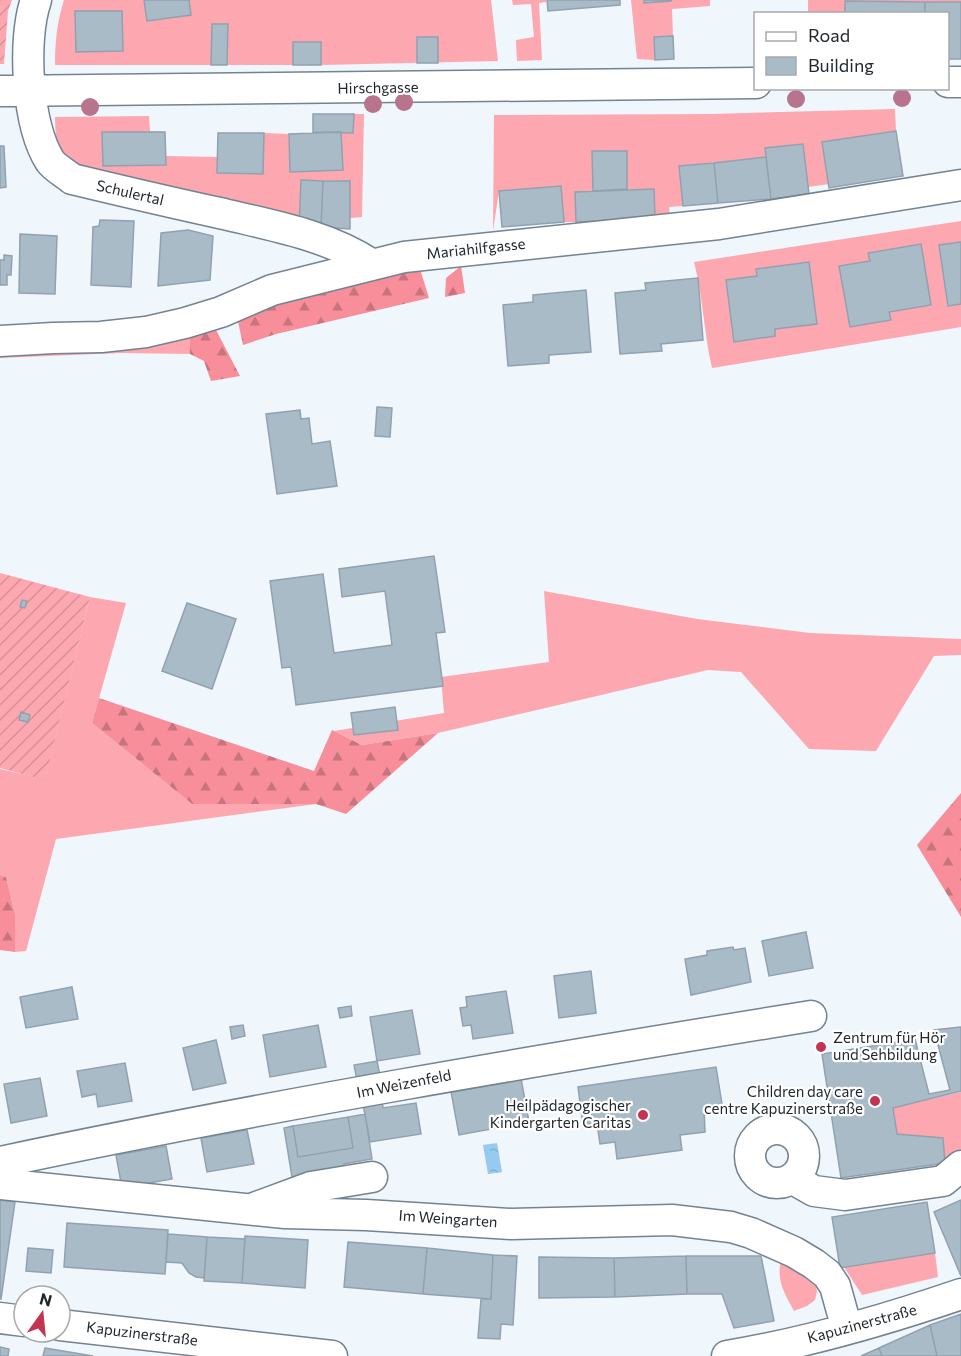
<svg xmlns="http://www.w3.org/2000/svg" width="961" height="1356" viewBox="0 0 961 1356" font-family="Commissioner,sans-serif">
<defs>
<pattern id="forest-firs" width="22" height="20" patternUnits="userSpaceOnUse" patternTransform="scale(1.5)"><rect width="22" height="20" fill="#f78e9a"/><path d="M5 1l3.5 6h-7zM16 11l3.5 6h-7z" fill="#c8747e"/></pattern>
<pattern id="garden-furrows" width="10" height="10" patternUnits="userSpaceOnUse" patternTransform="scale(1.5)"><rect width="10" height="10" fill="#fda7b0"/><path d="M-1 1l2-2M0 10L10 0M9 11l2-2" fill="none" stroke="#d99098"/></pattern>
<pattern id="water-ripples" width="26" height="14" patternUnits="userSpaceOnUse" patternTransform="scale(1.5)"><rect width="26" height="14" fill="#96caf0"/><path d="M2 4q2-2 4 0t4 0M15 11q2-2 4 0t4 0" fill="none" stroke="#81aece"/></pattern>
</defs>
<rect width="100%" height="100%" fill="#eff6fc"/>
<path fill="#fda7b0" d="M64,0H491L498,61L321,65H55C55,42 57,22 64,0Z
M512,0H546V2L539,3L542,60L517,61L516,40L534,37L531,4L513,5Z
M631,0H710V6L672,9L673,36L654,37L655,60L637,59Z
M808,0H961V2L845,1V13L808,14Z
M895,109L896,131L822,142L829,184L808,187L803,144L765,148L766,157L680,166L683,206L669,207L670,218H655L654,189H627V151H593V191L575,192L576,222H564L560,186L499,191L493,231L494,115L710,114Z
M354,114H364L362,217L350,218V181L301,180L299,227L82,171C57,150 56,150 55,117L149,116L150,131L165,132L166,156L217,157L218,173L262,174L264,133L289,134L291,172L342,170L341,132L353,133Z
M961,221V327L712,368C704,333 703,297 694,262Z
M190,334V354L121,353L0,358V347Z
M544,591L697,619L810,633L961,639V655L934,656L876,751L809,749L741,672L708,670L438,733L362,745L334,731L444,713L441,677L549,662Z
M90,597L126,603L92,723L192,804H316L56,839L26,951L15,952V914L6,877L0,875V769L45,779Z
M961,1092V1152L945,1163L943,1138L897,1134L893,1108Z
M935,1253L938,1277L862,1295L844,1267Z
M781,1261L814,1281L817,1291L815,1300L807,1306L794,1311C785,1295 776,1280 781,1261Z"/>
<path fill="url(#forest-firs)" d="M461,266L465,293L445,297L446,278Z
M420,269L429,298L276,334L243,345L236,312L373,273Z
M216,330L240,376L211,381L204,361L190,354V334Z
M99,698L314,771L332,730L362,745L438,733L346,814L316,804H192L92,723Z
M961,793V917L917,845Z
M0,875L6,877L15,914V952L0,950Z"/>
<path fill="url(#garden-furrows)" d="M0,0H12L8,11L4,64H0Z
M0,573L90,597L45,780L0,768Z"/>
<path fill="url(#water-ripples)" d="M497,1143L502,1172L488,1174L483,1145Z"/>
<path fill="#aabbc8" stroke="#91a1af" stroke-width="1.5" d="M144,0H189L191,15L147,21Z
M547,0H620V5L548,11Z
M644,0H671V1L644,3Z
M845,1L925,2V14H845Z
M925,2H961V59H948V14H925Z
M75,11H122L123,51L76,52Z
M212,24H228L227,65H211Z
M673,36L674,59L655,60L654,37Z
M417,37H438V63H417Z
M293,42H321V65H293Z
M313,114H354L353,133L313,132Z
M896,131L903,176L829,188L822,142Z
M102,132H165L166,165L103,166Z
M341,132L343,170L290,172L289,134Z
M218,133H264L263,174L217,173Z
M803,144L809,194L771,199L765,148Z
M0,146H4L6,187L0,188Z
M592,151H627V189L593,191Z
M766,157L771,199L718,203L714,163Z
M714,163L718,203L683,206L679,166Z
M301,180L323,181L321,227H299Z
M323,181H350V229L321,227Z
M561,186L564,222L502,227L499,191Z
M654,189L655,218L576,222L575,192Z
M100,220L134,221L131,287L91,285L93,227L99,226Z
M188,230L213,236L210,280L158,286L161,233Z
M20,234L57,236L55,294L19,293Z
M961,242V304L948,306L939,245Z
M921,244L931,305L889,312L891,320L850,327L839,266L870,261L868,253Z
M4,255L12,256L11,275H7V285H0V260H4Z
M809,262L817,324L775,329V336L734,342L726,280L757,276L756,269Z
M698,278L703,340L661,344L662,351L620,354L615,293L646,290L645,283Z
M586,290L591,352L549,355V363L508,366L503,305L533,302V295Z
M377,407L392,408L390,437L375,436Z
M300,410L301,419L309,418L312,444L330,441L337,486L277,494L266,414Z
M434,556L445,632L436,633L443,686L296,705L291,667L282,668L270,581L323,574L334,653L392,645L385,591L342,597L339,569Z
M22,600L27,601L25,608L20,607Z
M187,603L236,619L212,689L162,671Z
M395,707L398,730L354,735L351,713Z
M21,712L30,715L28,722L19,720Z
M806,932L813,968L769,976L762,941Z
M733,947L734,950L745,948L751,982L691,995L685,959L707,955V951Z
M591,971L596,1013L559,1018L554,976Z
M72,987L78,1019L26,1028L20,997Z
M506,991L513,1033L473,1039L471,1025L463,1026L460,1008L467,1007L466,997Z
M351,1006L352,1016L340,1018L338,1008Z
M412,1010L420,1054L377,1061L370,1017Z
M243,1025L245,1036L232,1039L230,1027Z
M318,1025L326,1067L270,1077L263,1035Z
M961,1027V1091L893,1108L897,1134L943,1138L945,1163L841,1178L822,1054L915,1039L929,1094L950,1090L934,1030Z
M216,1040L226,1083L193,1090L183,1048Z
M377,1061L380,1076L357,1080L354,1065Z
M125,1063L132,1101L98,1107L96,1094L82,1097L77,1071Z
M716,1067L722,1104L704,1107L705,1132L680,1135L682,1150L617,1159L615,1142L600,1144L597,1123L583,1125L578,1087Z
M520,1073L529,1122L459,1135L450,1086Z
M40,1078L47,1116L11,1123L4,1084Z
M382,1101L383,1108L416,1103L421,1134L370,1142L363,1104Z
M365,1114L372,1159L344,1164V1168L292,1177L284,1128L293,1126L298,1157L353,1148L348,1117Z
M348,1117L353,1148L298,1157L293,1126Z
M247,1130L254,1164L207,1172L201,1138Z
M166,1146L172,1179L122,1188L116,1155Z
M0,1200L15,1202L1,1299H0Z
M961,1200V1276L934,1212Z
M927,1202L935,1253L840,1268L832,1217Z
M67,1223L168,1230L165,1274L64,1267Z
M168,1234L207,1237L204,1278L196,1277L189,1273L182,1263L166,1262Z
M245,1236L308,1240L305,1288L242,1283Z
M207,1237L245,1239L242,1283L204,1281Z
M348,1242L427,1248L423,1294L344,1287Z
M28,1248L53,1250L51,1273L26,1271Z
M427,1248L493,1255L491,1299L423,1294Z
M493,1255L517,1256L513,1325L501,1324L500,1339L478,1338L481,1299H491Z
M686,1256L687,1294L615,1297L614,1258Z
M686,1256H761L774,1321L734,1328L722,1294H687Z
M539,1257L614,1258L615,1297L539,1298Z
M961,1314V1356H937L930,1325Z
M930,1325L937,1356H882L879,1348Z
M0,1347L9,1349L8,1356H0Z
M45,1348L93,1356H43Z
M879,1348L882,1356H861Z"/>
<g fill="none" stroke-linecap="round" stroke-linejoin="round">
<g stroke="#738390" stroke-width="33">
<path id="minor" d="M36,0C22,40 27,125 50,161C55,168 65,173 72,179C122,191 173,203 224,214C274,226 327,235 371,264
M948,82H961
M0,91L756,83
M0,341L53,338L101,337L146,332L185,323L221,312L272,290L404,257L719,224L961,185
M750 1156a27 27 0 1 1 54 0a27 27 0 1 1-54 0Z
M0,1162C269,1105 540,1060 811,1016
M793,1179L814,1191L845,1195L943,1181L961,1166
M0,1184L285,1213L366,1215L511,1224L672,1220L731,1227L751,1233L794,1252L814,1264L827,1274L835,1286L847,1329
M254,1208L311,1187L372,1177
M0,1318L24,1321
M60,1325L332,1356
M727,1356C806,1343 885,1320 961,1294"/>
</g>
<use href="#minor" stroke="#fff" stroke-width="30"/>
</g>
<g fill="#b8748c">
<circle cx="902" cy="98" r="9"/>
<circle cx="796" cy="99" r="9"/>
<circle cx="404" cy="102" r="9"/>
<circle cx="373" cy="104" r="9"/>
<circle cx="90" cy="107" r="9"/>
</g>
<g fill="#c33352" stroke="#fff" stroke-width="2">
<circle cx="821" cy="1047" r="6"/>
<circle cx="875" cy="1101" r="6"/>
<circle cx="643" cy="1115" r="6"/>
</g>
<g text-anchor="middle" stroke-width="4.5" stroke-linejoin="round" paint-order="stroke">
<g font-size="15" fill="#22282d" stroke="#fff">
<text transform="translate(378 88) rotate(-1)" y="5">Hirschgasse</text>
<text transform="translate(130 193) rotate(13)" y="5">Schulertal</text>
<text transform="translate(476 249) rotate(-6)" y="5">Mariahilfgasse</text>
<text transform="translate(404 1084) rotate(-11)" y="5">Im Weizenfeld</text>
<text transform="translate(448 1219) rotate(4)" y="5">Im Weingarten</text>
<text transform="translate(862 1324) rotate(-15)" y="5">Kapuzinerstraße</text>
<text transform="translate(142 1334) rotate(7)" y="5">Kapuzinerstraße</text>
</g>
<g font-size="15" fill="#22282d" stroke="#fff" text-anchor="end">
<text x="833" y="1043" text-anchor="start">Zentrum für Hör<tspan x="833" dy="17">und Sehbildung</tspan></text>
<text x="863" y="1097">Children day care<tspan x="863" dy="17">centre Kapuzinerstraße</tspan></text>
<text x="631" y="1111">Heilpädagogischer<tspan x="631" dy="17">Kindergarten Caritas</tspan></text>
</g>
</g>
<rect x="754" y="12" width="195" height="78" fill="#ffffff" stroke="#a7a9ab" stroke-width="1.5"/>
<rect x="766" y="32" width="30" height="9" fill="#ffffff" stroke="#a7a9ab" stroke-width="1.5"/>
<text x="808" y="42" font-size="18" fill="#22282d">Road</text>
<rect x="766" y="57" width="30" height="18" fill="#aabbc8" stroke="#a7a9ab" stroke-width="1.5"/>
<text x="808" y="72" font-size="18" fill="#22282d">Building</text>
<g transform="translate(42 1314) rotate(15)"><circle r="28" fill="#ffffff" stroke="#a7a9ab" stroke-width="1.5"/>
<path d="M0-4.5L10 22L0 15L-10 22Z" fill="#c33352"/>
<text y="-9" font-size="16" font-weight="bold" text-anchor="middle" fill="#22282d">N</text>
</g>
</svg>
